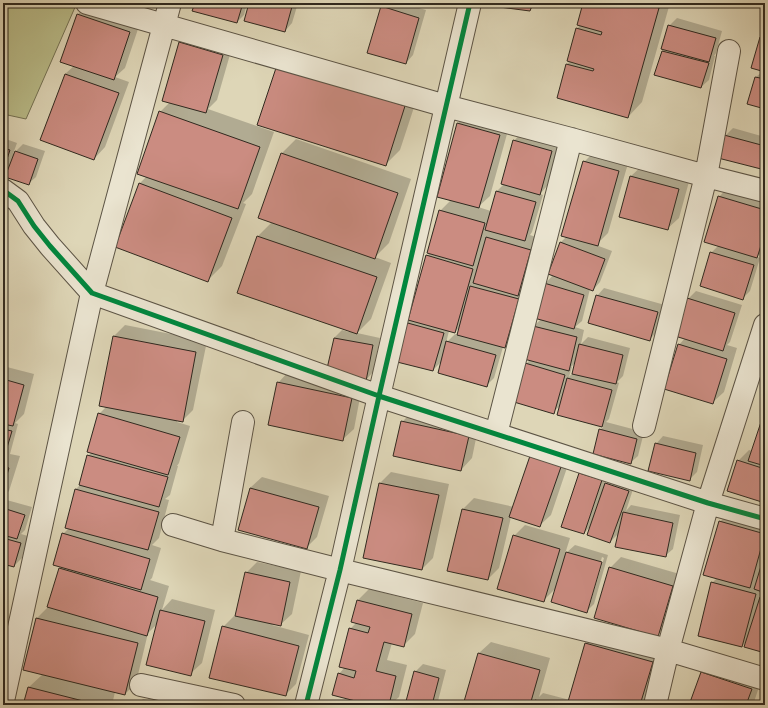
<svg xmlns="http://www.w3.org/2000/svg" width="768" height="708" viewBox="0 0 768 708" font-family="'Old Standard TT',serif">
<rect width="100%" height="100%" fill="#ded6b7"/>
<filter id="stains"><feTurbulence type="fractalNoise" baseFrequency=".005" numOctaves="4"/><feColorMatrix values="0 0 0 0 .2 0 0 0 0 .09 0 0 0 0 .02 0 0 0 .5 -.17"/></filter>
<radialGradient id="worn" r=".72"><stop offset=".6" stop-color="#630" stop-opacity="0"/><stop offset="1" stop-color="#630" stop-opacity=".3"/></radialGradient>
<path fill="#b9bc89" stroke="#747254" d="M3,3H67L76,5L26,119L3,114Z"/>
<path fill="#0003" fill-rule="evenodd" d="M89,3L141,20L125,68L115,77L129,82L105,147L94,159L65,74L74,66L61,61L78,14Z
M196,3H247L244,15L237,22Z
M250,3H298L292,23L285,31Z
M385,3H402L426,10L413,55L406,63L381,7Z
M485,3H537L530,10Z
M584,3H670L642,102L628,117L567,64L570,61L577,29L580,25Z
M677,18L722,31L716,53L714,56H715L709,80L701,87L656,75L662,51L665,49L669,26Z
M191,31L233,44L217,100L208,109L274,132L252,194L243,203L246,204L222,266L207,281L116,246L140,183L147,176L160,112L170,102L180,43Z
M765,33V108L756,77L763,71L760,38Z
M419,92L400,150L385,165L258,124Z
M470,112L510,123L490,196L478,207L491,211L497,191L504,184L514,141L521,133L559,144L547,186L540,194L543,195L532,232L530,235L542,239L516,336L505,347H503L494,378L486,386L442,361L433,370L405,323L410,318L427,256L430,253L440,211L451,200L438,196L458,123ZM460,327L458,335L455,334L446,343L449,331L455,332Z
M733,128L765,137V169L725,136Z
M3,138L17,143L13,154L23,144L45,151L36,177L28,184L9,170L3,176Z
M296,139L411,179L389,243L375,257L391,263L371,319L357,333L380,338L373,372L366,380L328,372L334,338L342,330L349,332V331L239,292L258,236L272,222L259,218L282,153Z
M595,151L629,160L608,233L596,245L612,251L600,282L593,290L590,289L582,321L575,327L584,330L581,344L588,337L630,348L623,376L617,382L619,383L609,419L606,422L644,432L638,456L630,463L600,430L603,427L558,414L560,406L553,412L526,364L530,360L534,326L541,319L545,284L553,275L561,242L567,236L584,162ZM576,362L573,372L569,377L572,367H571Z
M643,165L690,178L679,218L667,229L631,176Z
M730,185L765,196V249L757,257L760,258L750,291L743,298L711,253L719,245V197Z
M604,288L665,305L657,332L649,340L597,296Z
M696,291L742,305L730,342L727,345L737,348L724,392L712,403L679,345L685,338L688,299Z
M125,325L207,341L193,410L182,421L177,420V422L190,426L179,463L177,466H178L170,495L165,499L169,500L159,538L152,545L161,548L152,578L150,580L169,586L162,610L172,599L215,610L202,663L190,674L158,623L148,633L136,683L125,694L115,692L112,705H24L29,687L43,674L37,618L48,607L60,569L62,566L63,534L69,528L66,527L76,489L80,485L88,456L92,452L99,414L106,407L114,336Z
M3,366L34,374L24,414L15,423L18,424L10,454L20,456L9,491L3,497Z
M289,371L362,387L354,429L342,440L278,383Z
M413,411L479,424L472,458L461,470L402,422Z
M765,417V502L738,461L749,450L753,451L762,420Z
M663,436L703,445L697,472L689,480L656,444Z
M572,453L551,515L539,526L511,517L499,568L488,579L463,509L474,498L514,507Z
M587,466L609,472L605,485L614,476L635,483L626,511L631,505L680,515L673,549L665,556L619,533L610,542L591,526L584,533L580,473Z
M391,472L449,484L433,558L422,569L364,557L380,483Z
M262,477L329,496L317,537L306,548L250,488Z
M3,499L32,507L25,530L21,534L28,536L22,558L14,566L9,564L3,583Z
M731,510L765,520V652L748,640L742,646L712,583L717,578L720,522Z
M525,525L570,538L565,554L575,545L608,555L594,604L586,612L556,588L543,601L514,536ZM602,557L604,558L590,604H588Z
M621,557L683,575L669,624L657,635L610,568Z
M257,562L301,571L292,614L280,625L273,624L272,625L309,635L296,684L285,695L223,627L234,616H237L246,573Z
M369,589L423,603L415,634L403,646L392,643L387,660L407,665L399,697L390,705H376L339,674L345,667L350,629L357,622L358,600Z
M597,632L663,651L648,705H464L479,653L491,642L550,658L539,697L543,693L570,700L586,643Z
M713,661L762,678L753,705H690L702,672Z
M423,664L446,670L437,705H407L415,672Z
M143,699L169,705H137Z"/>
<path fill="#cb8c81" stroke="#30291f" d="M195,3H243L237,23L192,11Z
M249,3H293L285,32L244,21Z
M484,3H533L530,11L484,5Z
M583,3H641L659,8L628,118L557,98L566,64L593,71L594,69L567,61L576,28L601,35L602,32L577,25Z
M381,6L419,18L406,64L367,53Z
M77,14L130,32L114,80L60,62Z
M668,25L716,38L709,62L661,49Z
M760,37L765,39V72L751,68Z
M179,42L223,55L206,113L162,101Z
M662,51L709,63L701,88L654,75Z
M277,65L405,106L386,166L257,125Z
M65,74L119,93L94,160L40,140Z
M755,77L765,79V109L747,104Z
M159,111L260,147L238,209L137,174Z
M457,123L500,135L479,208L437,197Z
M724,135L765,146V170L718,158Z
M513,140L552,151L540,195L501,184Z
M3,148L10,150L3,171Z
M15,151L38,159L29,185L5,177Z
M281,153L398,193L375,259L258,218Z
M583,161L619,171L598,246L561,236Z
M630,176L679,189L668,230L619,217Z
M139,183L232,218L208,282L115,247Z
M496,191L536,202L525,241L485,230Z
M718,196L765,210V233L757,258L704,242Z
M439,210L485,223L473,266L427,253Z
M257,236L377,277L357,334L237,293Z
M486,237L531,250L518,296L473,283Z
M560,242L605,259L593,291L548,274Z
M710,252L754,265L743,300L700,286Z
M426,255L473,269L455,333L408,320Z
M544,283L584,295L574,329L534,318Z
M470,286L519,299L505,348L457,335Z
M596,295L658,312L650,341L588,323Z
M687,298L735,313L723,351L675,336Z
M404,322L444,333L433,371L393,361Z
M533,326L577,337L569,371L524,359Z
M113,336L196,352L183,422L99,406Z
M334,338L373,345L366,381L326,373Z
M446,341L496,355L487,387L438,373Z
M579,344L623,355L616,384L572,374Z
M678,344L727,359L713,404L664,389Z
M525,363L565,375L554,414L514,402Z
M567,378L612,390L602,427L557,415Z
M3,379L24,385L13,426L3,424Z
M277,382L352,398L343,441L268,425Z
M98,413L180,437L168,475L87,452Z
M762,419L765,420V466L748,461Z
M401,421L469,436L461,471L393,456Z
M3,429L12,431L3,461Z
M599,429L637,439L631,464L593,454Z
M655,443L696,453L690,481L648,471Z
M531,453L562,464L540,527L509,517Z
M87,455L168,477L159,507L79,485Z
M737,460L765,469V503L727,491Z
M3,466L9,468L3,488Z
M579,473L602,480L584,534L561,527Z
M379,483L439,495L422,570L363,558Z
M605,483L629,491L610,543L587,535Z
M250,488L319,507L307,549L238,530Z
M75,489L159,512L148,550L65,528Z
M3,508L25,515L17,539L3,535Z
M462,509L503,518L488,580L447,571Z
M623,512L673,523L666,557L615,547Z
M719,521L765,534L750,588L703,575Z
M62,533L150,559L141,590L53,565Z
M513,535L560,549L544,602L497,589Z
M3,538L21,543L14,567L3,564Z
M566,552L602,562L587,613L551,602Z
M765,553V593L754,589Z
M609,567L673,586L658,637L594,618Z
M59,568L158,597L147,636L47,607Z
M245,572L290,582L281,626L235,616Z
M711,582L756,594L742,647L698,636Z
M760,597L765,598V653L744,647Z
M357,600L412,614L404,647L384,642L376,671L396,676L389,705H371L332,695L338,673L354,678L356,671L339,667L349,628L368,633L370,627L351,622Z
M160,610L205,621L191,676L146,665Z
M36,618L138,643L125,695L23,670Z
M222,626L299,646L286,696L209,678Z
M585,643L653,662L640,705H567Z
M478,653L540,670L530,705H463Z
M414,671L439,678L432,705H405Z
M701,672L752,689L746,705H689Z
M28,687L99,705H23Z
M535,700L554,705H533Z"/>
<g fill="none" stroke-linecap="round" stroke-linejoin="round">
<g stroke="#5c5445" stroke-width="24">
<path id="minor" d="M87,3L446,106L571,139L706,176L765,191
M3,190L18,201L34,226L50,246L92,293L379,396L708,503L765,519
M644,426L706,176L729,51
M496,434L571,139
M173,525L222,540L340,570L668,650L765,679
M222,540L243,422
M141,685L234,705
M3,701L92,293L170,3
M306,705L340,570L379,396L470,3
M655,705L668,650L708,503L765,325"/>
</g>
<use href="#minor" stroke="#eae4d0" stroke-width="22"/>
<g stroke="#eae4d0" stroke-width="8">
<path id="cycleway" d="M3,190L18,201L34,226L50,246L92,293L379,396L708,503L765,519
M306,705L340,570L379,396L470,3"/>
</g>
<use href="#cycleway" stroke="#00873e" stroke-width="5"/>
</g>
<rect width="768" height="708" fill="none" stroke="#ded6b7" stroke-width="16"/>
<rect x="4" y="4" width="760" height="700" fill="none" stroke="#30291f" stroke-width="2"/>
<rect x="8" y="8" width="752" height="692" fill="none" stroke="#30291f"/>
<rect width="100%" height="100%" filter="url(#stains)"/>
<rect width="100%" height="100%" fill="url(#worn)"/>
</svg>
